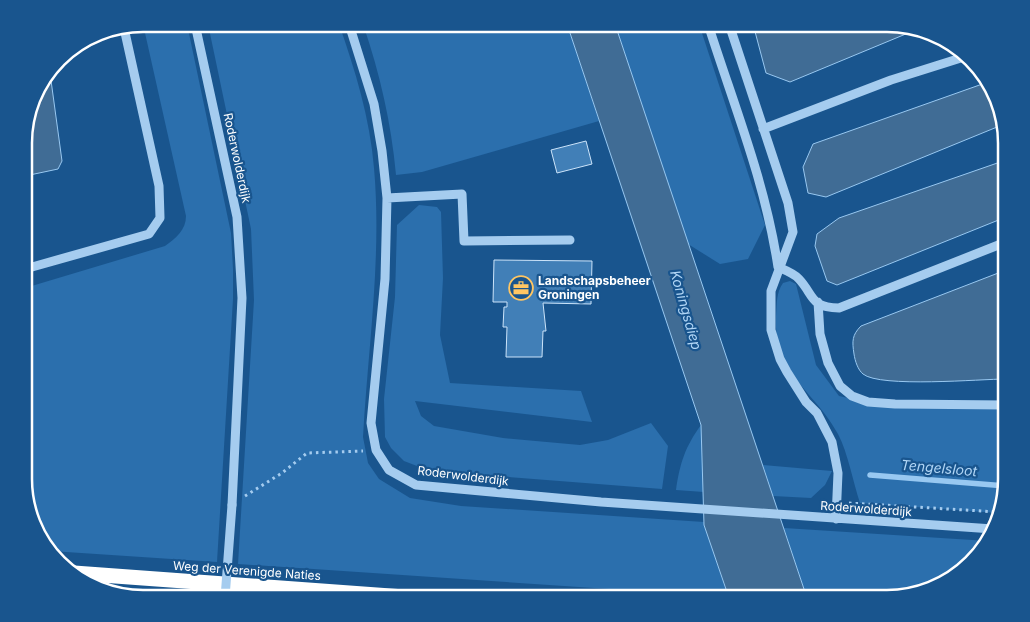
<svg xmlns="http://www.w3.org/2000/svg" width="1030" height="622" viewBox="0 0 1030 622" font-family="Inter,sans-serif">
<rect width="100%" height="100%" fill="#19558e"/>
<path fill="#2b6fad" d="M143,24H187L231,233L233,269V299L217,562L51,551L44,545L25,493V288L165,246C176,238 186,230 186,216Z
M208,24H339C355,70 370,118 374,168C382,257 368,348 363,437L368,463L379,479L410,498L461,506L704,522L728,597L238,564L254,300L251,229Z
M363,24H567L599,121L422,172L396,175C391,122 380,74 363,24Z
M615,24H699L765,225L748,259L720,264L688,244Z
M419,205L437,207L441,212L443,278L440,335L450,383L581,391L592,422L415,401L421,416L434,426L503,438L580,445L608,440L651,423L668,446L662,489L430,471L404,461L391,448L385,437L384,399L395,297L397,225Z
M790,281L796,284L816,365L839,396L857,400L1006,408V486L998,513L860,503C853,482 848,453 838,434C814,389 773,375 776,316C777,303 776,293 783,283Z
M701,425L704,492L676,490C680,463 685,447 701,425Z
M763,465L832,471L825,485L811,498L773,496Z
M784,528L988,541L946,582L894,598H807Z
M94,585L215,594V598H144Z"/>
<path fill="#406c95" stroke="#98c8f1" d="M567,24H615L807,598H729L704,525L701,425Z
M753,24H886L913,31L790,82L766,73Z
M50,73L62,161L58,169L25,176C25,136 24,106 50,73Z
M988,82L1002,125L826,197L808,193L803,167L813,144Z
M1006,160V217L837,285L827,281L815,246L817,234L839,218Z
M1006,270V379C981,379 880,388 863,374C858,370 855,361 854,354C852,341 852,335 861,326Z"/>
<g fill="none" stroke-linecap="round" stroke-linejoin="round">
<path stroke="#98c8f1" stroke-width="5.5" d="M870,475L1006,486"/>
</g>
<path fill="#417fb7" stroke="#cce4fa" d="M586,141L592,164L557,173L551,150Z
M494,260L592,261L591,304L543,303L546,331H543L542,357H506L507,327H503L504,307H507V302H493Z"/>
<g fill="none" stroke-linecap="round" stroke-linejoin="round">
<path stroke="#a5ccef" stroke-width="3" stroke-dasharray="2.5 4" stroke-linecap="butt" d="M245,496L282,473L307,453L363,451
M849,503L998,512"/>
<path stroke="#a5ccef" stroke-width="9" d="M195,24L237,217L242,298L232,505
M349,24L374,104L382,151L387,198L385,279L371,423L376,450L389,470L416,485L601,502L993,529
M708,24C734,106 765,181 778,267C785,270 795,274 799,279C814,295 810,308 839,308L1006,242
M729,24L788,203L793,232L771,291V330L780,359L787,372L806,402L817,413L832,442L838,473L836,519
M763,129L891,80L964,57
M387,198L462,194L464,241L570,240
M25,269L149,234L160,218L159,186L124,28
M818,302L820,334L828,363L840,386L852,396L868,402L895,404L1006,405"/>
<path stroke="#fff" stroke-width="15" d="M74,573L418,598"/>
<path stroke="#a5ccef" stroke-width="9" d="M225,598L232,505"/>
</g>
<defs>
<g id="office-ring" transform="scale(1.25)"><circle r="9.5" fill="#19558e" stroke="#ffc663" stroke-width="1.5"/><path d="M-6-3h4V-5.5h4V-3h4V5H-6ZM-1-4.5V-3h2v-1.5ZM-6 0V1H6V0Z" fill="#ffc663"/></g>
</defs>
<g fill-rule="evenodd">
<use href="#office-ring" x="521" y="288"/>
</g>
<g text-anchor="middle" stroke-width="4.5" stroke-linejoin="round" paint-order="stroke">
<g font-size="12" fill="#fff" stroke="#19558e">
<text transform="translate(237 158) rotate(78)" y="4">Roderwolderdijk</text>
<text transform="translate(463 476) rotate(7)" y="4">Roderwolderdijk</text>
<text transform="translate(866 509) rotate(4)" y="4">Roderwolderdijk</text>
<text transform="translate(247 571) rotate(4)" y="4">Weg der Verenigde Naties</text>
</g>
<g font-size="12" font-weight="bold" fill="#fff" stroke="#19558e" text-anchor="start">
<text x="538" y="285">Landschapsbeheer<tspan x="538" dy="14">Groningen</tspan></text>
</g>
<g font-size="14" font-style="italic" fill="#b1d6f6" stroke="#19558e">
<text transform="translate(686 310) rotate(74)" y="5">Koningsdiep</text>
<text transform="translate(939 468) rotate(5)" y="5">Tengelsloot</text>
</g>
</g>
<path d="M0 0H1030V622H0ZM143 32H887A111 111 0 0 1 998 143V479A111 111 0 0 1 887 590H143A111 111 0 0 1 32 479V143A111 111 0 0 1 143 32Z" fill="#19558e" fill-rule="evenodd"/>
<path fill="none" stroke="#fff" stroke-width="2.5" d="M143 32H887A111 111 0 0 1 998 143V479A111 111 0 0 1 887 590H143A111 111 0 0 1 32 479V143A111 111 0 0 1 143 32Z"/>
</svg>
